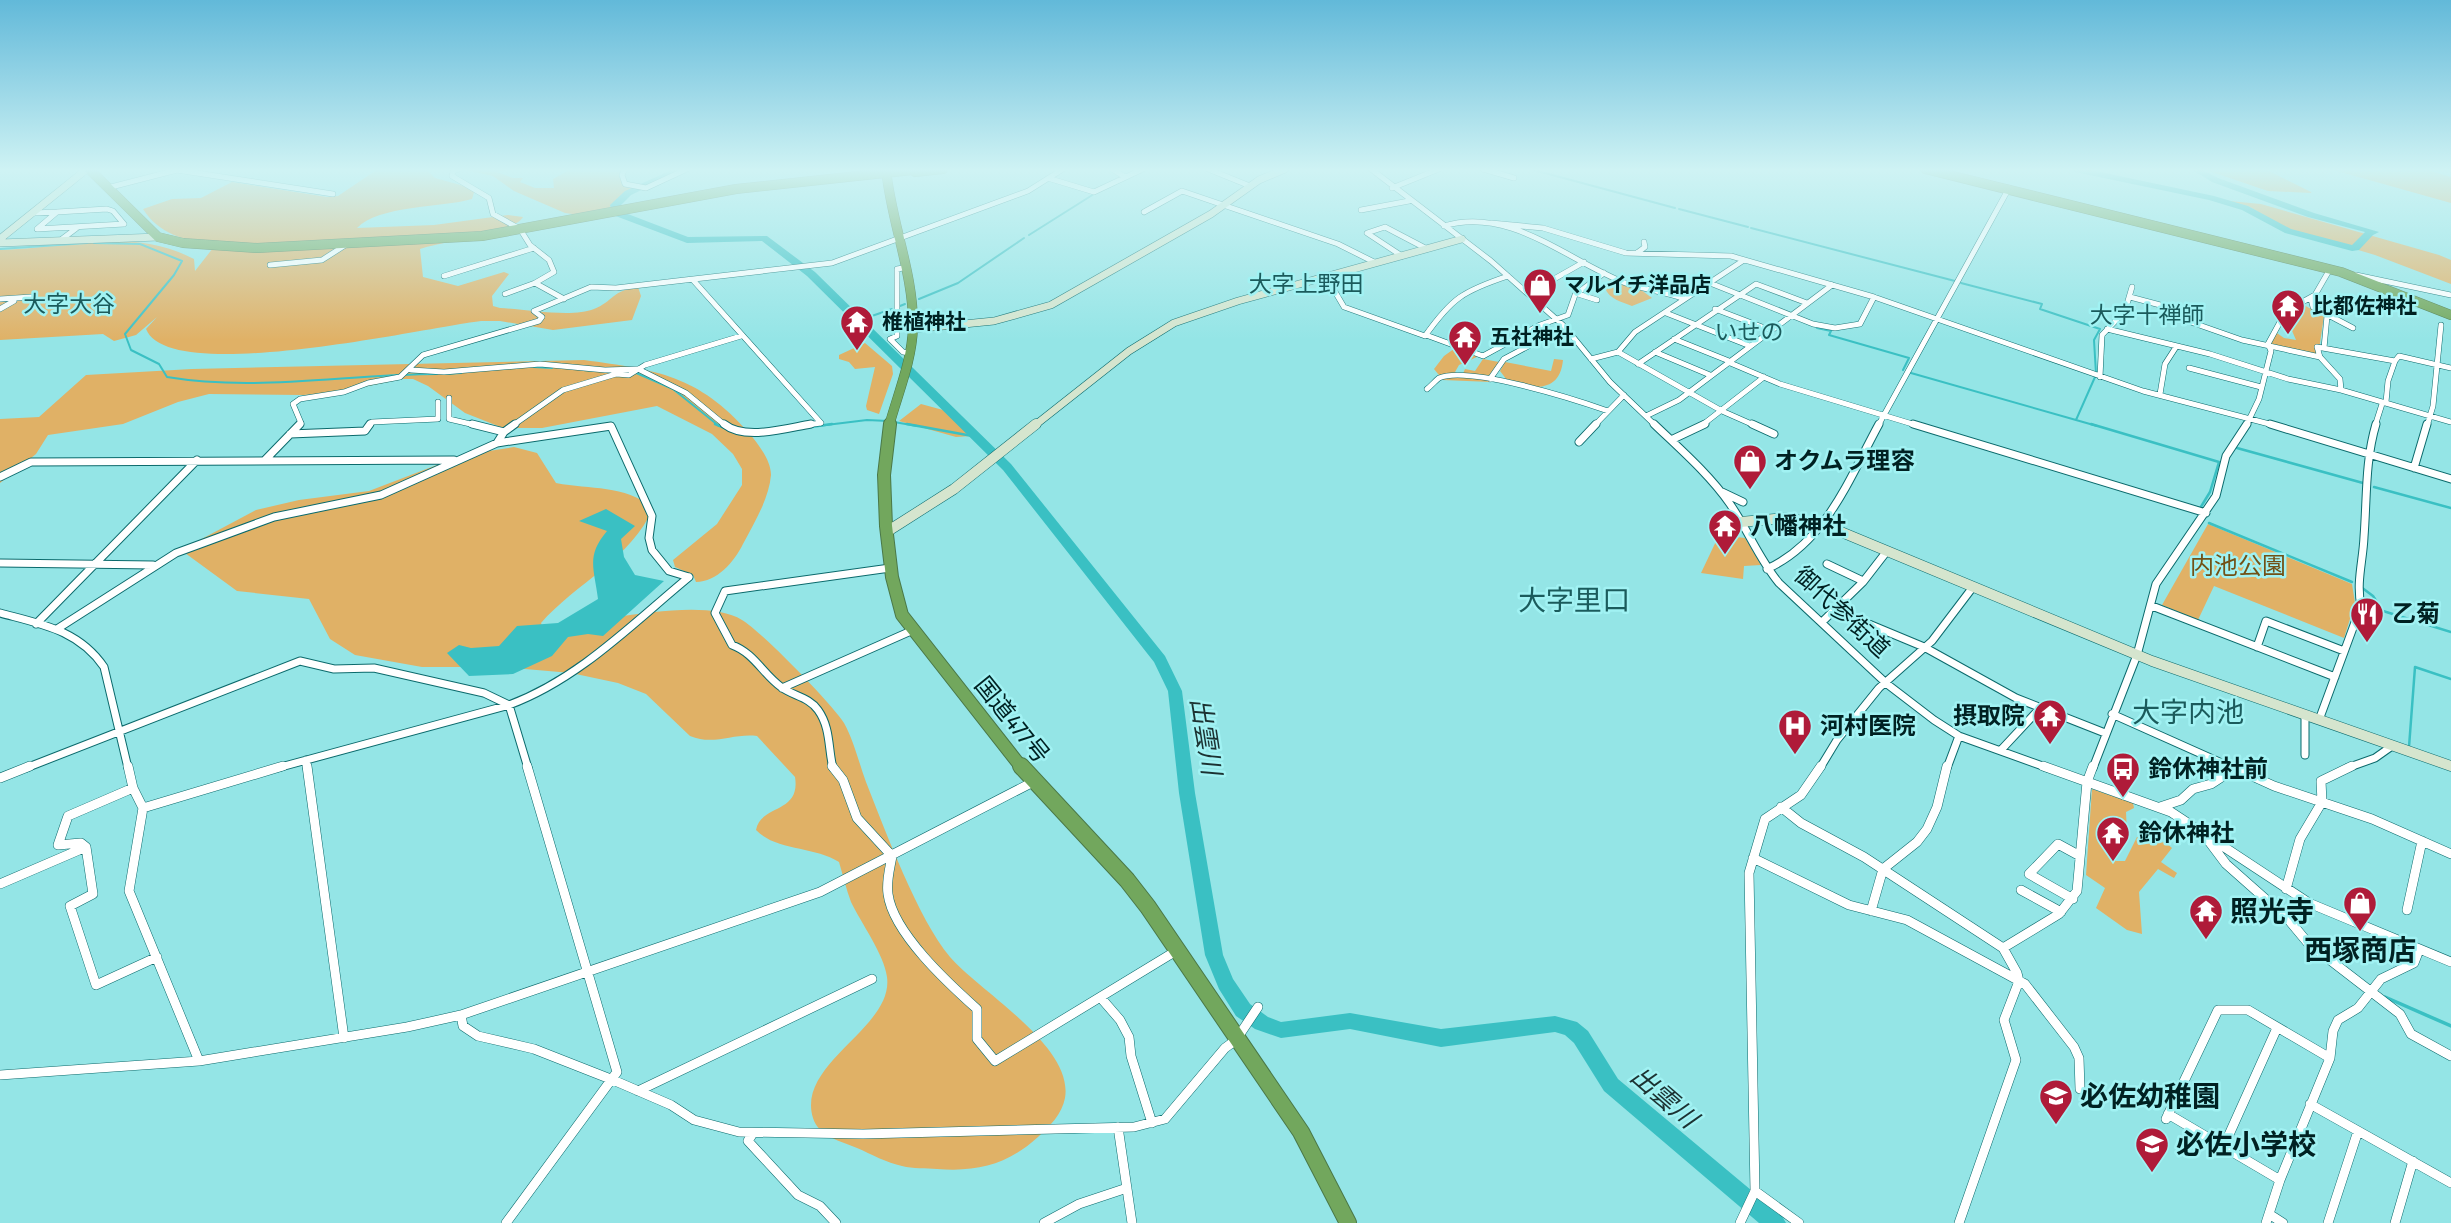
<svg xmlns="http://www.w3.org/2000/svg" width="2451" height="1223" viewBox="0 0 2451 1223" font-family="'Fira Sans Condensed','Noto Sans JP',sans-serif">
<rect width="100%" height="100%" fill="#94e5e6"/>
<path fill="#e0b166" d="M378,169H426L435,178L475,189L472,199C441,208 379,205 357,228L434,225L508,215L523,217C516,232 440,242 420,249L423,277L458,286L504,272L509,274L492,296L493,306L500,308C525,309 572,318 594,309C614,301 611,291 638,287L641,296L632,320L553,330L500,321H481C427,327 169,387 146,329L157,317L136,335L114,341L103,334L0,340V250C69,248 130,226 194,259L195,271L213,248C186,239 159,235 143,209L172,199L201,198L232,182L327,197L338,196Z
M462,169H509L497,172L513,178H523L520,182L535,188H554L553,179L571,169H623L620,172L624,185L636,187L606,210L580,215L565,213L514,191L493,176Z
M2203,169H2265L2313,193L2268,191Z
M2330,169H2424L2451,177V203Z
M2229,201L2261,204L2439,255L2451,260V284L2375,255L2284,228L2250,207Z
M1612,279L1637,287L1652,298L1632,306C1622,302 1609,299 1605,288L1613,283L1608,280Z
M2300,303L2324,316L2318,356L2269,343L2274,331L2284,338L2296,340L2290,326L2280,323Z
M865,343L892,366L893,374L879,414L867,410L866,406L875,367L855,369L849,362L839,359V355Z
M1458,346L1479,356L1459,365L1455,372L1462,376L1465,369L1475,371L1483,359L1499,362L1491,382L1443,380L1434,369L1444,356Z
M1554,359L1563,360C1560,392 1535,389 1510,384L1500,371L1505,362L1551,371Z
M584,360C657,370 698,375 749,433C758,444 771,460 771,475C769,499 754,523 743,544C734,562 717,582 696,582L693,575L675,567L673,560L717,524L742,485V469L733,454L712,434L657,406L542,428H503L465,413L428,386L413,379H403L334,393L303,395L209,394L178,402L123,424L48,435L36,454L0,483V419L39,417L86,375L192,369Z
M921,404L943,410L971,436L956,437L899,421Z
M514,447L537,453L556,483C591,490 624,484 653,508C632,558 575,584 541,623L544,630C592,623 702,595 742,620C762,632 832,704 844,723C854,741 859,763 866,782C885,830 918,919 950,957C979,991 1074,1046 1065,1098C1062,1114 1050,1126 1038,1137C1007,1165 978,1172 937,1169C926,1168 913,1169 902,1166C887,1163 871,1154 857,1148C841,1141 819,1137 813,1118C796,1063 894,1028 887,977C884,954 861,923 851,902C846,889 843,875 839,862C814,846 776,851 756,830C761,804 801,814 795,777L757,736C733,733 714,746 690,736L646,694L618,683L571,673L502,667H422L355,655L330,639L309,599L237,591L185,553L196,542L256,510L299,500L369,491L463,455Z
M2208,524L2352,584L2355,603L2344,638L2214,586L2198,620L2162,605Z
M1719,535L1745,538L1761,565L1744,566L1743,579L1701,573Z
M2092,789L2133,803L2134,808L2126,812L2127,832L2115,842L2106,839L2107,847L2116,853L2113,857L2116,861H2125L2137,837L2152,844L2165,842L2172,848L2161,862L2177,873L2174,878L2158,869L2139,892L2142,934L2127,930L2096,908L2105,888L2086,875Z"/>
<path fill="#3ac0c3" d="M606,509L635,526L621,539L624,557L635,575L664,581L603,636L588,634L568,637L552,656L513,674L469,676L447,653L459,645L471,648L499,646L517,626L558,623L598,599C594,568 586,556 607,531L579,521Z"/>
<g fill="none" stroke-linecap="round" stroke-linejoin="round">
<path stroke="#3ac0c3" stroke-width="2" d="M1530,169L1675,208
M1679,209L1748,227
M1751,228L1955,281
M1029,235L1094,194
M94,243L140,244L182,261L174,275L125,334L131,350L159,364L167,377C257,392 347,374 437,374
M0,249L87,243
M1961,283L2042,304L2040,309L2100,329L2094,340L2096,374
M919,299L958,283L1024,238
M900,306L905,304
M863,324L866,318L892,309
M1817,328L1831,331L1829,335L1909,358L1903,370
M534,367L552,368
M583,370L614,372
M634,372L673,389L719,426
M1911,373L2076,420
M443,374L461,373
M2095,377L2076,420L2097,426
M894,422L917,426
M818,426L867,420L888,421"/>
<path stroke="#3ac0c3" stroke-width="2.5" d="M715,424L739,434
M907,424L978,437
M2091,424L2219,462L2210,492L2199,510
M811,427L832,424
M2237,448L2363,483
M2374,487L2451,508
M2209,523L2352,582
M2361,587L2373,596L2383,611L2451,632
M2409,747L2415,667L2451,679"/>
<path stroke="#3ac0c3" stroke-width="3.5" d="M2385,997L2451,1026"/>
<path fill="#3ac0c3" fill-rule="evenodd" d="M674,169H685L631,195L620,206V211L688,237L767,236L815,272L1011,464L1165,656L1182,691L1195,793L1223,955L1233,979L1250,1004L1268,1017L1281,1022L1350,1013L1441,1029L1555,1016L1577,1022L1588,1031L1618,1079L1782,1216L1786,1223H1759L1604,1091L1574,1043L1565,1035L1555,1032L1441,1047L1350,1029L1281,1038L1255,1029L1236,1016L1219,989L1205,955L1179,793L1168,691L1154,662L1003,470L807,276L762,241L687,243L613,215L610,205L625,191Z
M2071,169H2086L2214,196L2248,206L2291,229L2352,245L2365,232L2308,217L2212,182L2191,169H2201L2218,178L2314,213L2379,232L2373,235L2359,250L2352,251L2285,233L2242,210L2209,200L2075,172Z"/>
<g stroke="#0b6a6c" stroke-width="6">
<path id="street-far2" d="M459,169L453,171L452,176L489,198L493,214L520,229L530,245L549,260L554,272L535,283L564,299
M625,169L622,175L625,184L646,188L687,169
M1112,169L1125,177
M1208,169L1250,186
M1371,169L1491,261L1564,326L1610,382L1656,426
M1483,169L1514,178
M1051,179L1094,192L1143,169
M111,187L177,170L333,194
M1392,188L1439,169
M107,209L113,211L124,224L37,229L57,212Z
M1361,210L1409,201
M1144,212L1182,191L1338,244L1376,263
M33,213L57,212
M1491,223L1543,228L1626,253L1731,256L1874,297L2143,391L2277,426
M1444,226C1511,206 1569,262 1628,284C1646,290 1666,292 1685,299
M62,239L78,227
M1637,253L1645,247L1644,242
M1402,256L1367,233L1385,227L1427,249
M270,265L322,260L347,244
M903,268L897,269V336L890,339L903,352L910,353
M2356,275L2451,295
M444,276L534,248
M1319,279L1334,290L1344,307L1425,336C1452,298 1463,291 1508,276
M693,280L821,423
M1710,283L1813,324L1835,328L1860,324L1874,297
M1524,290L1554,279L1584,262
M505,294L535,283
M1578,294L1597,300
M2130,297L2164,306L2182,319L2242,340L2320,357L2317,347L2395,361L2399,356L2451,368
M0,299L31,297
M2311,299L2313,307L2353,328
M0,309L14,301
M1715,309L1770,330
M1666,313L1750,346
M2107,329L2210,354L2288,379L2341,390L2451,422
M1426,335L1483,356L1540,325L1568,315L1575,295L1604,273
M1674,339L1729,361
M2324,348L2327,316
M1618,352L1722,411L1756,426
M1655,352L1710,375
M2320,357L2340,379L2341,390
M1591,359L1618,352L1635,332L1744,260
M1728,362L1780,384L1919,426
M1638,364L1756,284L1807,303
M2189,368L2261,387
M411,370L444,372L540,364L605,370L638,369L686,393L726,426
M2100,377L2102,335L2125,311L2132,287
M1490,379L1504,359L1534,343L1544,324
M1427,389C1431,386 1435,381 1439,378C1468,365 1577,400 1608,411
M2160,394L2165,364L2176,347
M449,398V419L479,426
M1646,416L1679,400L1832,285
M298,426L301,423L293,404L300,399L344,392L368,383L400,377L423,355L539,321L542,317L534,311L591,287L616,288L832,263L1028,191L1063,169
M369,426L372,422L438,419V402
M512,426L563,390L616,374L629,375L645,365L741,336
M799,426L821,423
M1594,426L1624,395
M1701,426L1764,377
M1878,426L2009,188
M2246,426L2259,399L2271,351L2268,344L2286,311L2315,295L2330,269
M2375,426L2382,404L2386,402L2388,381L2395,361
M2427,426L2433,406L2441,325"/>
</g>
<g stroke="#0b6a6c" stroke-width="9">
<path id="street-far1" d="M472,424L504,432
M724,424C745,441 787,428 811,424
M1654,424C1680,449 1709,474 1730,504C1748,530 1759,559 1779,583L1887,684L1934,720L1959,736L2048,768
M1752,424L1774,434
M1913,424L2206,513
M2270,424L2451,479
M290,434L365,431L370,424
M1671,440L1705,424
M1579,442L1596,424
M497,443L504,432L515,424
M265,460L300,424
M2414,468L2427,424
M0,477L31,462L454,460
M1722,492L1743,502
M0,563L153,565
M1827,564L1863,581
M1767,569C1826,542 1849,479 1879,424
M2152,606L2335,677
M1835,610L1924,647L2016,698L2105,733
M0,613C41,624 79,630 104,667L128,768
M1822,622L1863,582L1887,551
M36,624L197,460
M57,629L176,553L274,517L381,495L497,443L611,426L652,516L649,538L652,550L669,571L689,577
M2257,647L2266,621L2344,651
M782,688L911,631
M2112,714L2233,768
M2305,716V755
M2319,720L2361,606C2356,582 2363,561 2364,537C2367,498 2365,461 2376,424
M2001,750L2041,707
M306,760L307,768
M26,768L300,661L334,669L374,668L484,693L509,705L528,768
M277,768L509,705C579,679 632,624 689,577
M833,768C828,749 831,728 818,710C809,697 793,696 781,687C763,674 754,653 732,645L715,613L725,591L890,568
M1820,768L1837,740L1879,688L1932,641L1973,587
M1947,768L1959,736
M2093,768L2137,655L2156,584L2216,496L2226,456L2247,424
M2347,768L2375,758L2392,746"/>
</g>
<g stroke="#0b6a6c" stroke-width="10">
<path id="street" d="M128,766L133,788L143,808L129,891L199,1061
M307,766L344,1038
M832,766L843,780L857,818L892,856
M2043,766L2171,812L2309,903L2451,962
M2230,766L2274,786L2372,819L2451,854
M0,778L30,766
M1781,807L1801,823L1864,857L2003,948L2017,973L2019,981L2004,1020L2016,1060L1959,1223
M2160,807L2181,800L2193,789L2211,784L2234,769
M143,808L283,766
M2202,832L2226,864L2288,919L2308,943L2400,1014L2411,1034L2451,1056
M86,847L93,894L70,906L96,985L157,957
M86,847L81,843L58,845L68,816L133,788
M892,856C890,868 886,881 888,894C893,933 949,984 977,1009V1039L995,1061L1176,951
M1753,858L1849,905L1907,920L2025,984L2074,1047L2079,1058L2080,1089
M0,884L86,847
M2286,889L2300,839L2322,802L2321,781L2352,766
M2021,890L2061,912
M2073,899L2029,874L2058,844L2080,856
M2407,910L2422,841
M1871,911L1883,869L1917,842L1927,829L1937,807L1947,766
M2003,948L2059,914L2077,891L2087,782L2093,766
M1101,998L1120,1020L1129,1037L1131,1056L1152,1123
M461,1015L820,892L1033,782
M0,1075L199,1061L407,1027L461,1015L463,1026L478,1036L534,1049L613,1080L671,1105L694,1120L739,1132L863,1134L1134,1127L1165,1119L1225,1048L1236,1040L1258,1007
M638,1091L872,979
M2310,1104L2451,1183
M2168,1114L2280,1180
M2166,1119L2218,1010H2248L2330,1058
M1118,1127L1132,1223
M753,1133L748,1141L798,1195L820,1206L836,1223
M2223,1148L2277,1028
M1755,1191L1799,1223
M2269,1214L2283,1223
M506,1223L617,1072L527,766
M1044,1223L1079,1204L1127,1188
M1740,1223L1755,1191L1749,873L1765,819L1801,795L1821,766
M2266,1223L2280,1180L2330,1058L2333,1031L2338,1020L2358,1008L2381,979L2414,963L2419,950
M2328,1223L2358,1131
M2395,1223L2413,1161"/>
</g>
<g stroke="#0b6a6c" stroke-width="8">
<path id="secondary-far1" d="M0,239L87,169
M0,243L158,237
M913,329L994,321L1051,305L1211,214L1259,180L1285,169
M1034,426L1129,351L1174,323L1238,301L1462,239"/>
</g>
<g stroke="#0b6a6c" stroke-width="11">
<path id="secondary" d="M1740,522L1785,518L1822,524L2152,661L2451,766
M888,531L954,489L1036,424"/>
</g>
<g stroke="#4a7848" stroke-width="10">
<path id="highway-far2" d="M89,169L158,237L183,243L257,248L482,236L736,189L922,169
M886,169C891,222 914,274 913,327C912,361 898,393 889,426
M1925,169L2341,272L2451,315
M915,172L943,169"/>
</g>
<g stroke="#4a7848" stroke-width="14">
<path id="highway-far1" d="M890,424L884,475L886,526L892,577L902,615L1022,768"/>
</g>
<g stroke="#4a7848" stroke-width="18">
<path id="highway" d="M1021,766L1127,880L1148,907L1301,1132L1348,1223"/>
</g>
<use href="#street-far2" stroke="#fff" stroke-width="5"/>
<use href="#street-far1" stroke="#fff" stroke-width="7"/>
<use href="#street" stroke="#fff" stroke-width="9"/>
<use href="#secondary-far1" stroke="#d5e5ce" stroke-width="7"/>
<use href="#secondary" stroke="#d5e5ce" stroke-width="10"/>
<use href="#highway-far2" stroke="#72a75d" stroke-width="9"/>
<use href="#highway-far1" stroke="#72a75d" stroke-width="12"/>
<use href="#highway" stroke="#72a75d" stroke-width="16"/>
</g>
<linearGradient id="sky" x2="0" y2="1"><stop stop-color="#62b9d9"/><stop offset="0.5" stop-color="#cff3f4"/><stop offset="1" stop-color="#cff3f4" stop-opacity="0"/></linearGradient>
<rect width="2451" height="340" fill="url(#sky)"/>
<defs>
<g id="shop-pin" transform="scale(1.75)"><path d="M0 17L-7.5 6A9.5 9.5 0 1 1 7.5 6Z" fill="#af1b39" stroke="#a1f2f3"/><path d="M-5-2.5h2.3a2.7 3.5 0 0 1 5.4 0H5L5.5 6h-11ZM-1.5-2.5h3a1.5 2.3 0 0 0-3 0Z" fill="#fff"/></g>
<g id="temple-pin" transform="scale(1.75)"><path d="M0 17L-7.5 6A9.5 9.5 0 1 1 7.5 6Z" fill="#af1b39" stroke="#a1f2f3"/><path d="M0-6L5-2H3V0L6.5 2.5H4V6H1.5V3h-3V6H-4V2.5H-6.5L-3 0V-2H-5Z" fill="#fff"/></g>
<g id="restaurant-pin" transform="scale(1.75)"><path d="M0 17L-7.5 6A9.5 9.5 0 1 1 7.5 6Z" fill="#af1b39" stroke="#a1f2f3"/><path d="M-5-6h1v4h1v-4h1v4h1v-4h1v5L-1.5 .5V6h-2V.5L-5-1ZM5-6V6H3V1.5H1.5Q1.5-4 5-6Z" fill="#fff"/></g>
<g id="hospital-pin" transform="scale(1.75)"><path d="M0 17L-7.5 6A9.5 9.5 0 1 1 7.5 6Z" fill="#af1b39" stroke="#a1f2f3"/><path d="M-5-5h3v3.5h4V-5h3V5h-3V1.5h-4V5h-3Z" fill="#fff"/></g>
<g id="bus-pin" transform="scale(1.75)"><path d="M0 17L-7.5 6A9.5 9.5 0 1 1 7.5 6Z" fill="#af1b39" stroke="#a1f2f3"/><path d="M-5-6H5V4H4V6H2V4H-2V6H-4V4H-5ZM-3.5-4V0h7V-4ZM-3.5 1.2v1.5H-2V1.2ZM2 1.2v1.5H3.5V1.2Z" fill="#fff"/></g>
<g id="school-pin" transform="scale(1.75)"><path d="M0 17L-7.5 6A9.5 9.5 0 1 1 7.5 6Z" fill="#af1b39" stroke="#a1f2f3"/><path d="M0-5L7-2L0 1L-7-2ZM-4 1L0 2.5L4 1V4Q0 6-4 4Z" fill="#fff"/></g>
</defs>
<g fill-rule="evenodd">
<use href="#shop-pin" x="1540" y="285"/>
<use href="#temple-pin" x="2288" y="306"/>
<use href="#temple-pin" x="857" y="322"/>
<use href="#temple-pin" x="1465" y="337"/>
<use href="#shop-pin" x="1750" y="461"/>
<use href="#temple-pin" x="1725" y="526"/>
<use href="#restaurant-pin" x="2367" y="614"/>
<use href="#temple-pin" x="2050" y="716"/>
<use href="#hospital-pin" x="1795" y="726"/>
<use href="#bus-pin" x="2123" y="769"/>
<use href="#temple-pin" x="2113" y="833"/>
<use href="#shop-pin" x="2360" y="903"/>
<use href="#temple-pin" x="2206" y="911"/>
<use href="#school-pin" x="2056" y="1096"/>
<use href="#school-pin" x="2152" y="1144"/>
</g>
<g text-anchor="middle" stroke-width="5" stroke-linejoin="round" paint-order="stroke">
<g font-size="21" font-weight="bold" fill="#002122" stroke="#a1f2f3" text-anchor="start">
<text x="1564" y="292">マルイチ洋品店</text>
<text x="2312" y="313">比都佐神社</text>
<text x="882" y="329">椎植神社</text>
<text x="1490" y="344">五社神社</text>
</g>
<g font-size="23" fill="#1b5b5c" stroke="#a1f2f3">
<text x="1306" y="292">大字上野田</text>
<text x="69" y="312">大字大谷</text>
<text x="2147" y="323">大字十禅師</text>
<text x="1749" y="340">いせの</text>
</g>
<g font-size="24" font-weight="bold" fill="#002122" stroke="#a1f2f3" text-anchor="start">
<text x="1774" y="469">オクムラ理容</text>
<text x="1750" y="534">八幡神社</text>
<text x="2392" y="622">乙菊</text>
<text x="2025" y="724" text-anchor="end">摂取院</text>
<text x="1820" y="734">河村医院</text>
<text x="2148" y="777">鈴休神社前</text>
<text x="2138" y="841">鈴休神社</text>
</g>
<g font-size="24" fill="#725116" stroke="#a1f2f3">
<text x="2238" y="574">内池公園</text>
</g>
<g font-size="24" fill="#002122" stroke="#a1f2f3">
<text transform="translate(1842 612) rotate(43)" y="8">御代参街道</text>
<text transform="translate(1012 720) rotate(51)" y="8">国道477号</text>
</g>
<g font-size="26" font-style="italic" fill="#1c3232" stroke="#a1f2f3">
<text transform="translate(1206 736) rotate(81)" y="9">出雲川</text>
<text transform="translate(1664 1097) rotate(41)" y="9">出雲川</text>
</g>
<g font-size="28" fill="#1b5b5c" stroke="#a1f2f3">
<text x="1574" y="610">大字里口</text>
<text x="2188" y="722">大字内池</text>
</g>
<g font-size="28" font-weight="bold" fill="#002122" stroke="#a1f2f3" text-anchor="start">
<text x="2230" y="921">照光寺</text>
<text x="2360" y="960" text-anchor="middle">西塚商店</text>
<text x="2080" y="1106">必佐幼稚園</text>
<text x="2176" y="1154">必佐小学校</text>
</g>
</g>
</svg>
